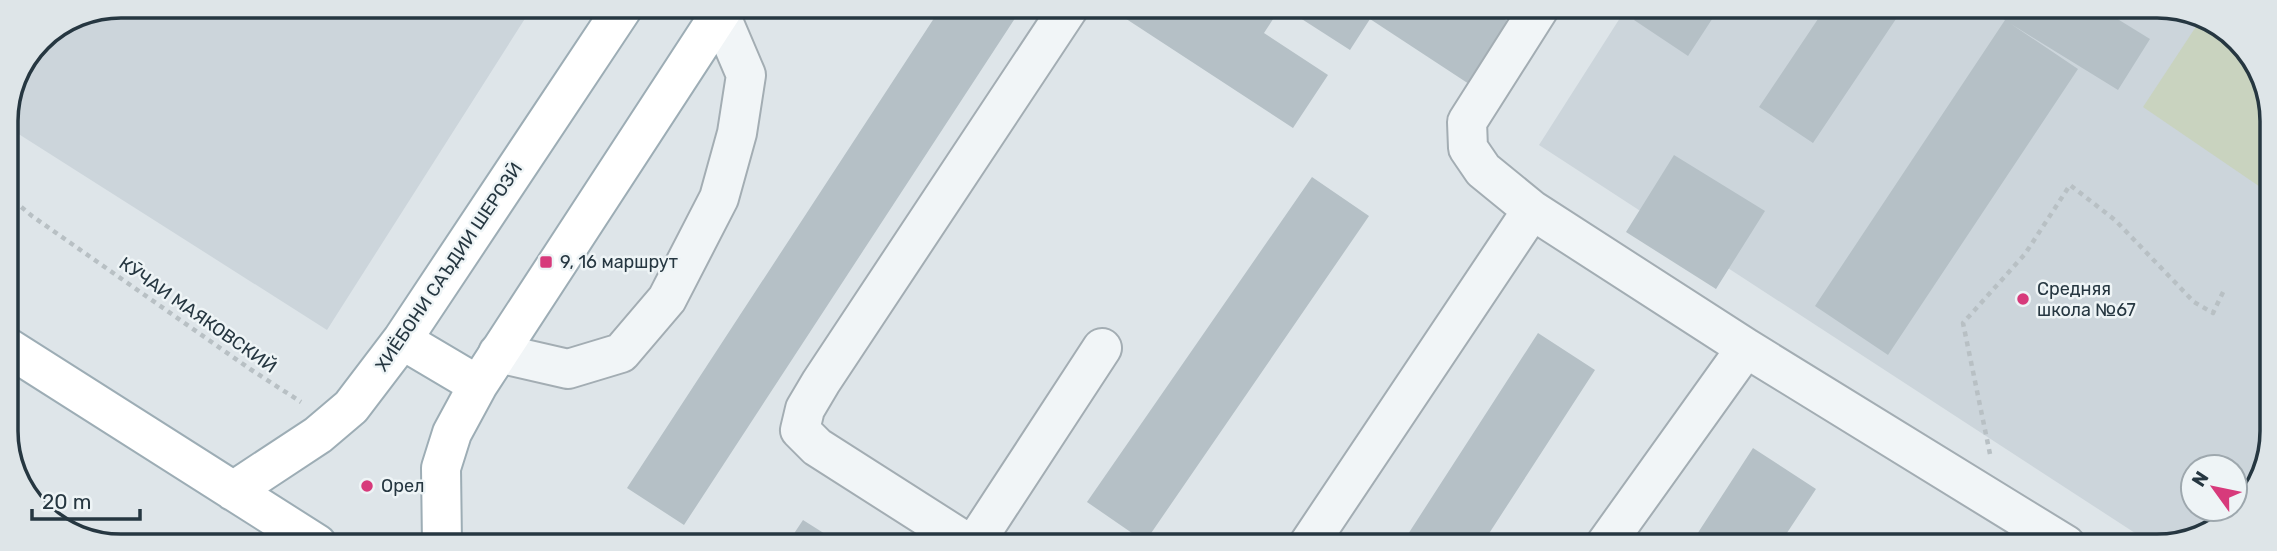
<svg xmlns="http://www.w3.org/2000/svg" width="2277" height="551" viewBox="0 0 2277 551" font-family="Rubik,sans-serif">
<rect width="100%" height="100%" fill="#dee5e9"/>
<path fill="#ccd5db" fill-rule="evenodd" d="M121,5L533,6L327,330L6,126L5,114L39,39Z
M1627,7L2179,8L2238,39L2269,98V453L2232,517L2163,546H2155L1539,145ZM2193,467H2235V509H2193Z"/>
<path fill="#c9d3bf" d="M2201,19L2238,39L2269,98V193L2143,107Z"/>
<path fill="#b5c0c6" d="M942,6H1023L684,525L627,488Z
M1113,6L1281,7L1264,33L1328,75L1293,128L1111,9Z
M1283,7H1486L1509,22L1469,84L1370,19L1350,50Z
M1643,7H1720L1688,56L1634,20Z
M1826,7H1904L1813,143L1759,107Z
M2006,7H2098L2150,39L2118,90L2011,24L2078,69L1888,355L1815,306L2005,20L2000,17Z
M1674,155L1765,211L1716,289L1626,232Z
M1312,177L1369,216L1145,542L1087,502Z
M1538,333L1595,370L1490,532L1482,545H1401Z
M1753,448L1816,489L1779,545H1690Z
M803,520L841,544H787Z"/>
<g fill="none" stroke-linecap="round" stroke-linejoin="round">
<g stroke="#a3adb3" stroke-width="42">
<path id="minor" d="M1532,210L1483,170L1468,148L1467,122L1540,7
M1746,348L2066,545
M498,353L568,369L621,353L667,299L719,198L737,133L746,75L720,14
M969,544L817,447L800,430L805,409L821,382L1070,6
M974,544L1102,348
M1308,545L1532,210L1746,348L1605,545"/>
</g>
<g stroke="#9dadb5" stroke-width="42">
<path id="major" d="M402,340L478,385
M7,347L317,544
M233,491L318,435L351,407L402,340L624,6
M442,544L441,468L452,433L478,385L725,6"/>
</g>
<path stroke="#b8c0c4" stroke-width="4.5" stroke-dasharray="5 5" stroke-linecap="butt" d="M6,194L32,216L250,369L301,402
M1990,454L1963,323L2025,254L2070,185L2115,220L2194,302L2213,313L2225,288"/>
<use href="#minor" stroke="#f1f5f7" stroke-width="38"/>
<use href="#major" stroke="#fff" stroke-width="38"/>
</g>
<g fill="#d73a7b" stroke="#eef4f6" stroke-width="2.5">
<rect x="539" y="255" width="14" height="14" rx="3.5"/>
<circle cx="2023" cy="299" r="7"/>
<circle cx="367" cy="486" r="7"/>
</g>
<g text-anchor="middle" stroke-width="5" stroke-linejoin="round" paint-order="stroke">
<g font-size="18" fill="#263741" stroke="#eef4f6" text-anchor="start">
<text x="560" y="268">9, 16 маршрут</text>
<text x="2037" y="295">Средняя<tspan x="2037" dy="21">школа №67</tspan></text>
<text x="381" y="492">Орел</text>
</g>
<g font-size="18" fill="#263741" stroke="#eef4f6">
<text transform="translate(449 267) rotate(-56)" y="6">ХИЁБОНИ САЪДИИ ШЕРОЗӢ</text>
<text transform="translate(198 315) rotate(35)" y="6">КӮЧАИ МАЯКОВСКИЙ</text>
</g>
</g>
<path d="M0 0H2277V551H0ZM121 18H2157A103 103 0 0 1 2260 121V431A103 103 0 0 1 2157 534H121A103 103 0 0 1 18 431V121A103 103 0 0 1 121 18Z" fill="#dee5e8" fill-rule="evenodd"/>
<path fill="none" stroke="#263741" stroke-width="3.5" d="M121 18H2157A103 103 0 0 1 2260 121V431A103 103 0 0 1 2157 534H121A103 103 0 0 1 18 431V121A103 103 0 0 1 121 18Z"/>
<g transform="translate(2214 488) rotate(303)"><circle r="33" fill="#eef4f6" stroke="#9ea8ae" stroke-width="2"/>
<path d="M0-5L12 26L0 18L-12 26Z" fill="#d73a7b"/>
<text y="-10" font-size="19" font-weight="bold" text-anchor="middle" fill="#263741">N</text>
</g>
<path d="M32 509v10h108v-10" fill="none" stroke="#263741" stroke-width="3.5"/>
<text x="42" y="509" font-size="21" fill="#263741" stroke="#eef4f6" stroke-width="5" paint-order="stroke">20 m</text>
</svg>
